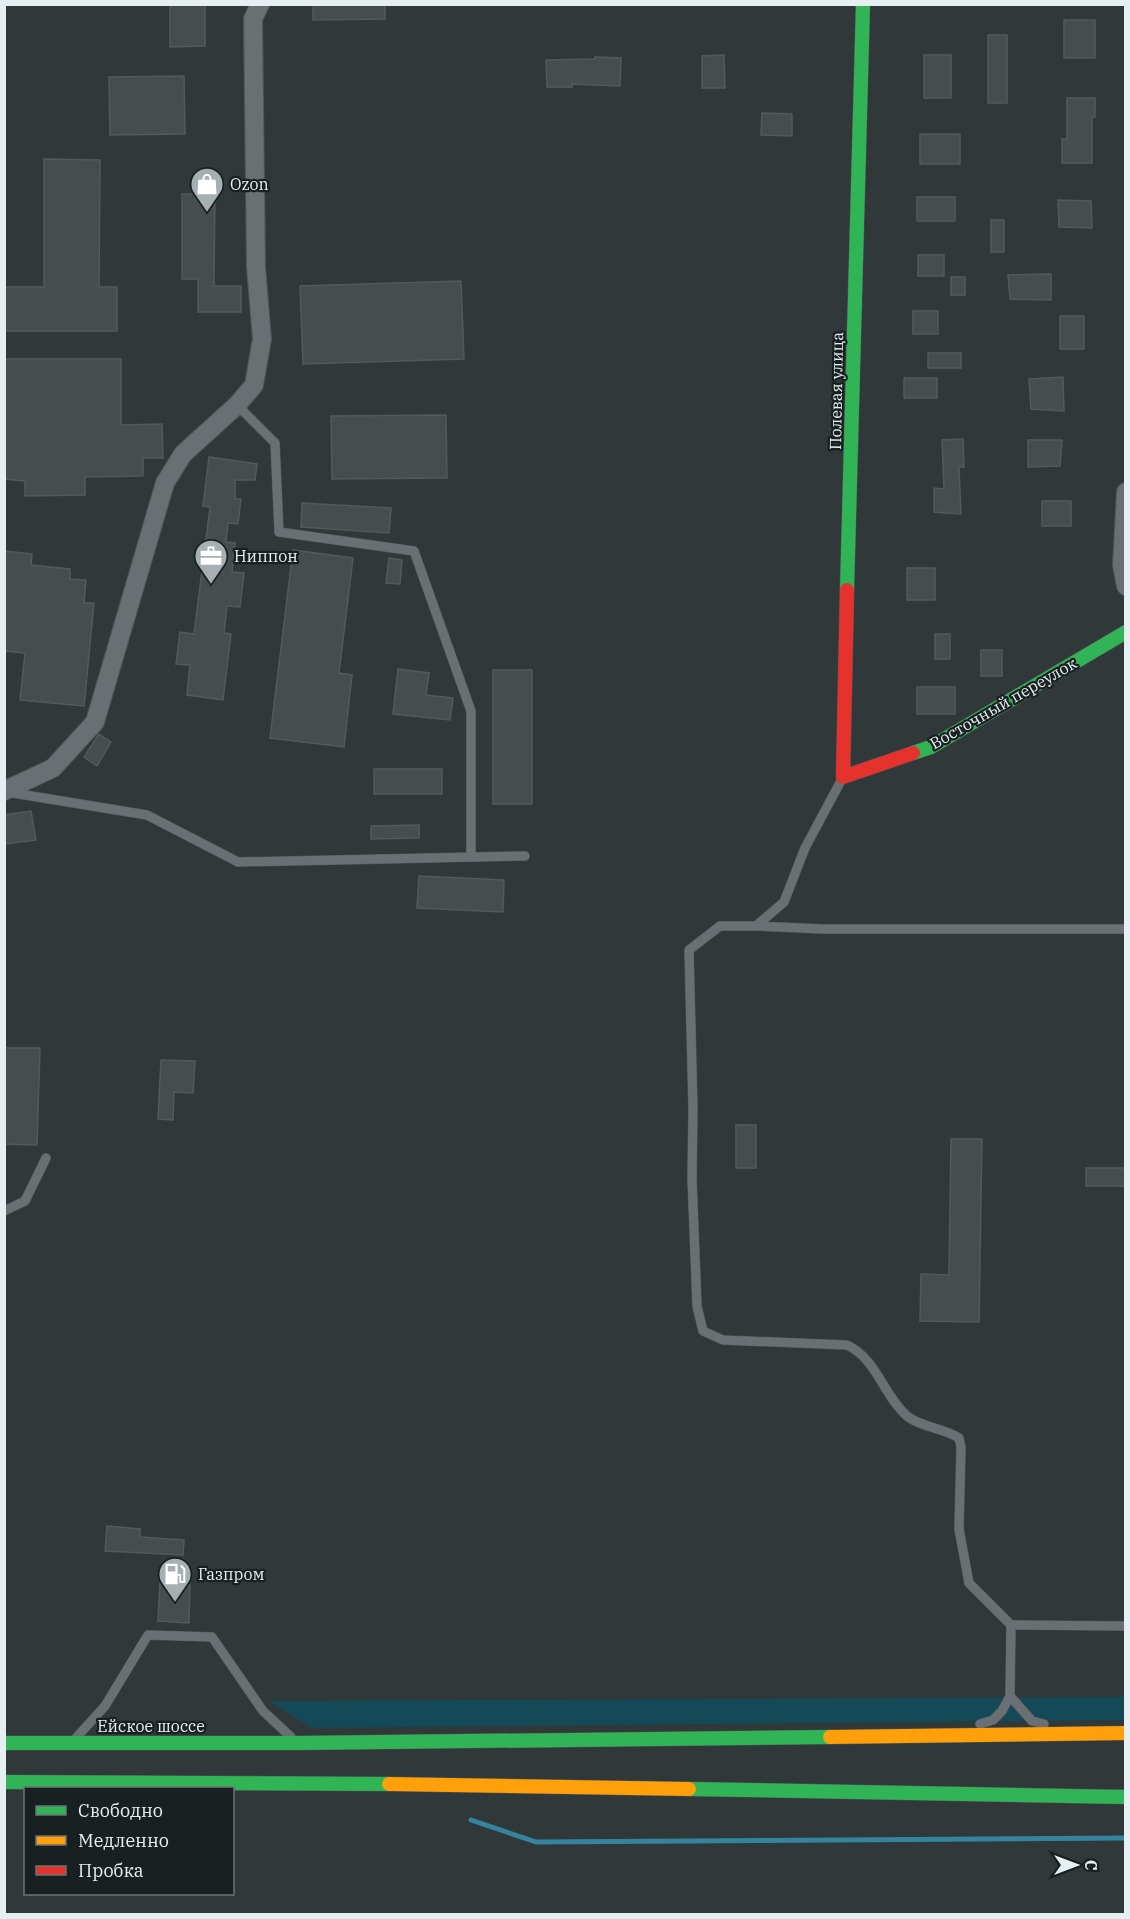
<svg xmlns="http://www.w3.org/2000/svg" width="1130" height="1919" viewBox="0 0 1130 1919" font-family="'IBM Plex Serif',serif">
<rect width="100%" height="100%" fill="#30383a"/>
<path fill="#144a58" d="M1125,1697L1126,1720L312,1728L269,1701Z"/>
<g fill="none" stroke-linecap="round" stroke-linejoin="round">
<path stroke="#33849c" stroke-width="5" d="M471,1820L536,1842L1126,1838"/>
</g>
<path fill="#454d4f" stroke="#545a5c" stroke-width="1.5" d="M170,4H205V46L170,47Z
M313,4H385V19L313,20Z
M1064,20H1095V58H1064Z
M988,35H1007V103H988Z
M724,55L725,88H702V56Z
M924,55H951V98H924Z
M595,57L621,58L620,86L572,84V87H547L546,60L595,59Z
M184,76L185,134L110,135L109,77Z
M1067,98H1095V117H1092V163H1062V139H1067Z
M762,113L792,114V136L761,135Z
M920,134H960V164H920Z
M44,159L100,160L99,287H117V331H4V287H44Z
M182,194H215L214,286H241V312H198V279H182Z
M917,197H955V221H917Z
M1058,200L1091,201L1092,228L1059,227Z
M991,220H1004V252H991Z
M918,255H944V276H918Z
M1051,274V300L1010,299L1008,275Z
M951,277H965V295H951Z
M461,281L464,359L303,364L300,286Z
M913,311H938V334H913Z
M1060,316H1084V349H1060Z
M928,353H961V368H928Z
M4,359H121V425L162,424L163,458H143V476L85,477V495L25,496V481L4,479Z
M1063,377L1064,411L1031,409L1029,379Z
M904,378H937V398H904Z
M446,415L447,478L332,479L331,416Z
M963,439L964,467H959L961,514L934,512V488L944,489L942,440Z
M1028,440H1062L1060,466L1028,467Z
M209,457L257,464L255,480H235V499H241L238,524L228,523L226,542L235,543L232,572L244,573L240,607L227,606L224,633L231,634L223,700L187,695L190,665L176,664L180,632L194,634L210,507L203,506Z
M1042,501H1071V526H1042Z
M302,503L391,508L389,533L301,527Z
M293,550L353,558L339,673L352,675L344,747L270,738Z
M4,551L32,554L31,565L70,569V579L86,580L84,603H94L84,706L20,700L25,653L4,651Z
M389,558L402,560L400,584L386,583Z
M907,568H935V600H907Z
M935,634H950V659H935Z
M981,650H1002V676H981Z
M398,669L429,673L426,695L453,698L450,720L393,714Z
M493,670H532V804H493Z
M917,687H955V714H917Z
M99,734L111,742L97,766L84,757Z
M374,769H442V794H374Z
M31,811L36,840L4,844V815Z
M419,825V838L371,839V826Z
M419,876L504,880L503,912L417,908Z
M4,1048H40L37,1145L4,1144Z
M161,1060L195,1061L193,1093L174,1092L173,1120L158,1119Z
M736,1125H756V1168H736Z
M951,1139H982L979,1322L920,1321L921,1274L949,1275Z
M1086,1168H1125V1186H1086Z
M107,1526L140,1529V1537L184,1540L183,1555L105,1551Z
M160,1583L190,1585L189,1623L158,1621Z"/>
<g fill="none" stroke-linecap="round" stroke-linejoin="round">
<g stroke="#4e5658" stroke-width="10">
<path id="lane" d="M237,405L275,443L279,532L414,551L471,711V857
M843,777L805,848L784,902L756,926H720L689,950L693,1109L692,1179L697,1306L703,1331L723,1340L847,1345C877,1359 883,1395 907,1416C920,1427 944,1428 959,1438L961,1447L959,1529L969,1583L1011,1625L1126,1626
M7,792L147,815L238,862L525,856
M756,926L823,929H1126
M4,1211L25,1201L46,1158
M1010,1696L1032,1721L1044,1724
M980,1724L993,1720L1002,1711L1010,1696L1011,1625
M76,1738L105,1706L148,1635L212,1637L263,1711L291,1737"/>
</g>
<g stroke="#4e5658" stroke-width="20">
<path id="street" d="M1126,563L1122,565L1126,586
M1122,565L1126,492
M4,791L53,768L95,722L165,483L183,454L237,405L254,385L262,339L256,267L253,19L260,4"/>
</g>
<g stroke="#4e5658" stroke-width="15">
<path id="fast" d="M847,590L863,4
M913,753L931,747L1126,632
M4,1743H298L830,1737
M4,1782L389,1784
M689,1789L1126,1797"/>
</g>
<g stroke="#4e5658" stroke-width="15">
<path id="slow" d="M830,1737L1126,1733
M389,1784L689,1789"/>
</g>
<g stroke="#4e5658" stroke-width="15">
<path id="jam" d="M847,590L843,777L913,753"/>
</g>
<use href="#lane" stroke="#696f72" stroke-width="9"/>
<use href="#street" stroke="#696f72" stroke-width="18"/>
<use href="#fast" stroke="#30b455" stroke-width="14"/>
<use href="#slow" stroke="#ff9f0a" stroke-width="14"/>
<use href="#jam" stroke="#e5322d" stroke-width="14"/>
</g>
<defs>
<g id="shop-pin" transform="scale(1.725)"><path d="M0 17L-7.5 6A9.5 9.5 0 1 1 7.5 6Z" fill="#a6b0b2" stroke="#192022"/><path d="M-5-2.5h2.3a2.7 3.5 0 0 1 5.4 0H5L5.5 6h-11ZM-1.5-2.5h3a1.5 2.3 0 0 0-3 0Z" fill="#fff"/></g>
<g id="office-pin" transform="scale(1.725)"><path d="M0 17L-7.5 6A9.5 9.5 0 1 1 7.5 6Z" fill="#a6b0b2" stroke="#192022"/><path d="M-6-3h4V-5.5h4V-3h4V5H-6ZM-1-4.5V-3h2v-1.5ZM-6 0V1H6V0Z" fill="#fff"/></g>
<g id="fuel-pin" transform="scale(1.725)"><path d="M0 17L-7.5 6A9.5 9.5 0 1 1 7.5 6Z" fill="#a6b0b2" stroke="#192022"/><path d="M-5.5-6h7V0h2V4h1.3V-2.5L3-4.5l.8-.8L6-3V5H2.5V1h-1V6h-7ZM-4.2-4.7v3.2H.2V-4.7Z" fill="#fff"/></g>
</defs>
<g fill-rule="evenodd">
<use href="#shop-pin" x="207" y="184"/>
<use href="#office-pin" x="211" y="556"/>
<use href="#fuel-pin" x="175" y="1574"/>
</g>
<g text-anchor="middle" stroke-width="4.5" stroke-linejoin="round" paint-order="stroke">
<g font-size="16" fill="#e6f0f3" stroke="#192022" text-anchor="start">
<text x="230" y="190">Ozon</text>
<text x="234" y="562">Ниппон</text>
<text x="198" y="1580">Газпром</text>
</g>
<g font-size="16" fill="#e6f0f3" stroke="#192022">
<text transform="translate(836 391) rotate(-89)" y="6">Полевая улица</text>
<text transform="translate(1003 703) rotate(-30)" y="6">Восточный переулок</text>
<text x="151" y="1732">Ейское шоссе</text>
</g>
</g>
<rect width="1130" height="1919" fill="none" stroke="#e6f0f3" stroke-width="12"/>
<rect x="24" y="1787" width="210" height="108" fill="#192022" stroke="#6b7376" stroke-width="1.5"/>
<rect x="36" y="1806" width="30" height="9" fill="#30b455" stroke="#6b7376" stroke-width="1.5"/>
<text x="78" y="1817" font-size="18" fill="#e6f0f3">Свободно</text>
<rect x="36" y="1836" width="30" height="9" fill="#ff9f0a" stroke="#6b7376" stroke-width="1.5"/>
<text x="78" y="1847" font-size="18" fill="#e6f0f3">Медленно</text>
<rect x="36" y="1866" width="30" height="9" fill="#e5322d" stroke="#6b7376" stroke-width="1.5"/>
<text x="78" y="1877" font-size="18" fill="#e6f0f3">Пробка</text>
<g transform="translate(1076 1865) rotate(90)" stroke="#192022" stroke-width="4.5" paint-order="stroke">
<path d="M0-4.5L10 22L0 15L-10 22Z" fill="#e6f0f3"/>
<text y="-9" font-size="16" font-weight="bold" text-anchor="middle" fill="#e6f0f3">С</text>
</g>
</svg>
